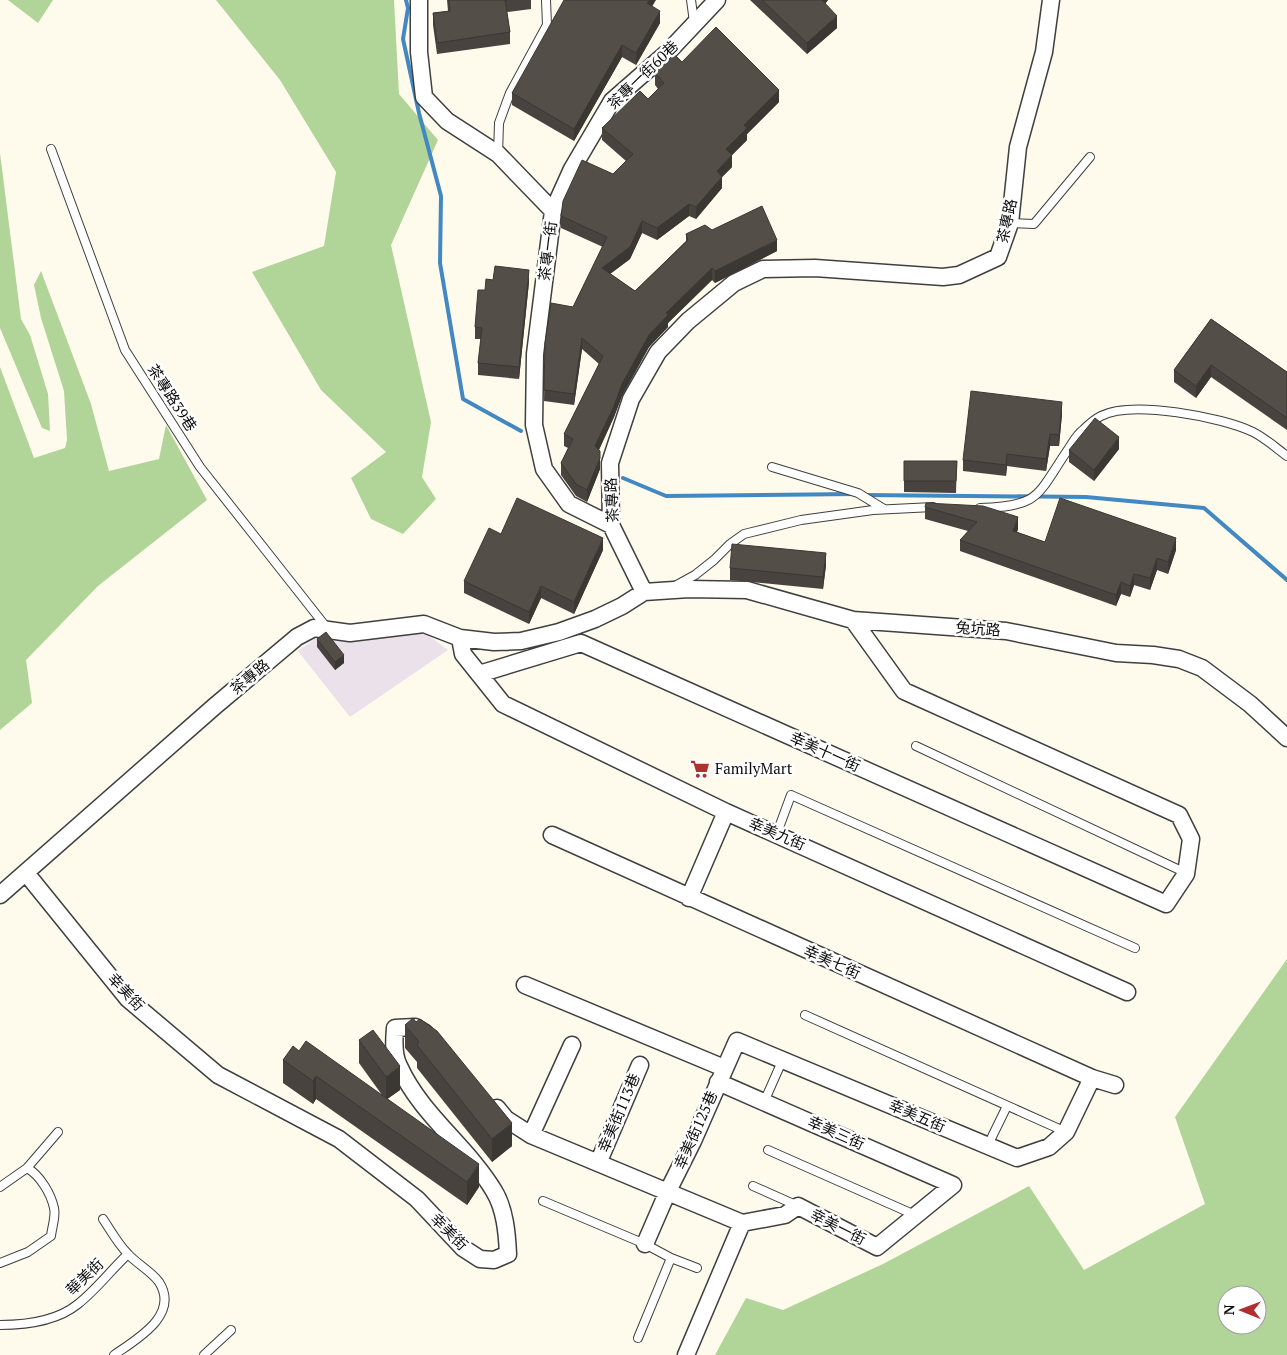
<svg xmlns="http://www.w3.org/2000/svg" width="1287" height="1355" viewBox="0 0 1287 1355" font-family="'PT Serif','Noto Sans TC',serif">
<rect width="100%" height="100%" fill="#fefbec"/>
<path fill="#eae1ea" d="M424,632L448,650L350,717L298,651L316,638H351Z"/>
<path fill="#b1d499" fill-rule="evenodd" d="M8,0H53L38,23Z
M216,0H394L399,94L438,140L391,245L431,422L422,477L436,499L403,534L371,519L351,478L386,452L321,390L252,272L324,246L336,172L280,80Z
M0,153L21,319L30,335L48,394L50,431L42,428L0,328Z
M41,271L91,404L109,471L159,459L166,425L207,500L98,586L26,660L32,703L0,730V367L34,458L65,448L67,440L64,391L41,318L34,285Z
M1287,959V1355H715L746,1298L783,1310L883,1264L1029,1186L1084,1270L1205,1204L1175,1117ZM1227,1295H1257V1325H1227Z"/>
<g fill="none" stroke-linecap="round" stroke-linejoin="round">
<path stroke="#4288c2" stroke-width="4" d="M406,0L408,8L403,39L419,113L441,196L440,263L463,399L521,431
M623,478L666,496L855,494
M864,495L1086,497L1204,508L1287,580"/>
<g stroke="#3f3f3f" stroke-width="10">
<path id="lane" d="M691,0L694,22
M51,149L125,350L200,467L327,628
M498,154L499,123L510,93L547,25L546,0
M1010,223L1034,224L1090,157
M772,467L858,493L884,509
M980,508C1040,506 1036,497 1067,451C1072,444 1076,435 1083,430C1088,425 1095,419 1101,416C1132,400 1222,417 1253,432C1265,438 1276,448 1287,456
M675,586L695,575L714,560L730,544L744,534L801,520L873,510L933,507
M916,746L1186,873
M777,833L791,795L1135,948
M805,1015L1066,1132
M764,1102L783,1059
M988,1145L1007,1106
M768,1150L915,1215
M753,1186L798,1206
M0,1187L27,1168L58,1132
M543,1201L645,1244L671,1258L697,1268
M103,1219C111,1231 118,1244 128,1254C137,1264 151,1271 159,1282C180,1315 137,1339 114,1355
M0,1263L28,1252L51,1236C52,1227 56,1216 54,1208C51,1194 40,1175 27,1168
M0,1325C26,1325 57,1321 78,1304C96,1290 111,1270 128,1254
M638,1338L671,1258
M204,1355L231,1330"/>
</g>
<g stroke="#3f3f3f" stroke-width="19">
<path id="street" d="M419,0V52L424,97L447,121L498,154L553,211
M611,525L569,504L544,469L534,425L535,354L553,211L572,169L612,101L668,52L717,0
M644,592L611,525L610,463L631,399L658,352L688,321L734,283L763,269L815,268L943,277L959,275L998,257L1010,223L1018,147L1044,52L1051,0
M460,638L463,654L503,704L726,812L1127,992
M479,674L581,643L1166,904L1186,874L1191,839L1179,815L904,691L853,620
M552,835L1092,1078L1115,1085
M26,873L128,999L218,1075L339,1139L417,1199L463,1248L480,1259L494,1260L508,1254C507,1233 505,1209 494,1191C467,1146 421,1115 399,1066C393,1055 394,1040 395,1028L415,1027L425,1033
M0,895L215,706L297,637L314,628L350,633L424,624L460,638L494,642L521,641L559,632L595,619L622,606L644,592L689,589L747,590L853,620L1006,631L1116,653L1153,655L1179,659L1202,668L1250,704L1287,738
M689,898L726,812
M525,985L724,1068
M718,1082L953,1185L877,1247L798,1206L785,1215L742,1223
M497,1108L506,1119L531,1135L742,1223
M531,1135L572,1045
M599,1161L640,1065
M645,1244L668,1191L693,1141L737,1041L1017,1158L1049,1147L1066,1132L1092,1078
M686,1355L742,1223"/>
</g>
<use href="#lane" stroke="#fff" stroke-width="8"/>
<use href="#street" stroke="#fff" stroke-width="16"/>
</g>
<path fill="#48433f" d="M447,0H531V9L507,12L510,32V44L437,54L433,25V13L448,11Z
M750,0H828L825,4L837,28L807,54Z
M652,6L660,23L636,65L622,57L574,141L512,105V93Z
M682,62L779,102L747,134V140L732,155V167L722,177V188L696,219L689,216L657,240L642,233L630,259L610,274L635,291L686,241V234L712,230L777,251L715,283L712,280L668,323V327L649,347L622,396L614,417L599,450L600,469L587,502L576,496L561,475V463L568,448L564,446V434L599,364L582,349L574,405L544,401L545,343L573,307L603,247L561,228V216L613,174L626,161L602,140V128L648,99L658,89L655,85V73Z
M529,282L519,379L478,375V363L481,339H475V327L485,290Z
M1211,319L1287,372V430L1211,377L1196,398L1174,382V370Z
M1062,414L1059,446H1050L1046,471L1007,466L1006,476L963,471V460Z
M1119,449L1094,481L1069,462V450Z
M904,461H957L956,493L904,492Z
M925,507L1018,529L1017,532L1045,542L1176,550L1168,574L1157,570L1150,590L1134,585L1130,597L1121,594L1116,606L960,551V540L968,531L925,519Z
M603,550L574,614L541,598L529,624L464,593V581Z
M826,565L823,589L730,580V568Z
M317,639L344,663L335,670L317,647Z
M405,1025L512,1146L492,1162L417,1068V1062L405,1048Z
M359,1040L400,1090L387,1099L479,1187L467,1205L316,1099L313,1104L283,1083V1060L299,1051L382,1095L359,1063Z"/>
<path fill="#3b3733" d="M649,0H656L647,15V3Z
M820,0H828L820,10Z
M660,11V23L636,65V53Z
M837,16V28L807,54V43Z
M622,45V57L574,141V129Z
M779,90V102L747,134V140L726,161V149L744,125Z
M732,155V167L722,177V188L696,219V207L717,171Z
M689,204V216L657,240V228Z
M642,221V233L630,259L602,280V268Z
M777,240V251L715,283V271Z
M712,268V280L668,323V327L649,347L622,396L614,417L595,458V446L622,384L649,335L666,313Z
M529,270V282L519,379V367Z
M582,338V349L574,405V394Z
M1211,365V377L1196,398V386Z
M1062,402V414L1059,446V435Z
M1050,434V446L1046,471V459Z
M1119,437V449L1094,481V470Z
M1007,454V466L1006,476V465Z
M600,458V469L587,502V490Z
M1018,517V529L1013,543V531Z
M603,538V550L574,614V602Z
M1176,538V550L1168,574V562Z
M826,553V565L823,589V577Z
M1157,558V570L1150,590V578Z
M1134,574V585L1130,597V586Z
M1121,582V594L1116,606V595Z
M541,586V598L529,624V612Z
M344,655V663L335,670V662Z
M400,1066V1090L386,1100V1077Z
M316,1076V1099L313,1104V1081Z
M512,1123V1146L492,1162V1139Z
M479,1164V1187L467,1205V1182Z"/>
<path fill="#544e49" stroke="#3b3733" d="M449,0H507H505L510,32L437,43L433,13L450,11Z
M564,0H649L647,3L660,11L636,53L622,45L574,129L512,93Z
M762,0H822L837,16L807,43Z
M716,27L779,90L744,125L747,128L726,149L732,155L717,171L722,177L696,207L689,204L657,228L642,221L630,247L602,268L635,291L688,240L686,234L705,225L712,230L762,206L777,240L715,271L712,268L666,313L668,315L649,335L622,384L614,406L595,446L600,451V458L587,490L576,484L561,463L573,439L564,434L603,356L582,338L574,394L544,390L545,343L551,303L573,307L607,237L561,216L563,201L582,160L613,174L633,154L602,128L640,91L648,99L664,83L655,73L674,54L682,62Z
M495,266L529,270L519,367L478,363L482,328L475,327L478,290H485L486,279L493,280Z
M1211,319L1287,372V418L1211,365L1196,386L1174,370Z
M971,391L1062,402L1059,435L1050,434L1046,459L1007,454L1006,465L963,460Z
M1095,418L1119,437L1094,470L1069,450Z
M904,461H957L956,481H904Z
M517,498L603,538L574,602L541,586L529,612L464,581L489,528L501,534Z
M1060,498L1176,538L1168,562L1157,558L1150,578L1134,574L1130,586L1121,582L1116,595L960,540L977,522L925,507L926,503L983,506L1018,517L1013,531L1045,542Z
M732,544L826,553L823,577L730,568Z
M326,632L344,655L335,662L317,639Z
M413,1018L416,1022L420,1019L437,1031L512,1123L492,1139L417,1045L419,1042L405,1025Z
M373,1030L400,1066L386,1077L359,1040Z
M306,1041L479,1164L467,1182L316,1076L313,1081L283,1060L293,1046L299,1051Z"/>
<defs>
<g id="supermarket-bare" transform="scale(1.5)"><path d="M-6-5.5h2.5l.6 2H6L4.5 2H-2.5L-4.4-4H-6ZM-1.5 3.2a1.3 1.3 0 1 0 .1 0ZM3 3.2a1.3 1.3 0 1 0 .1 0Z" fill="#b0302f" stroke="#fff" stroke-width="2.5" paint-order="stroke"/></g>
</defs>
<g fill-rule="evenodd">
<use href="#supermarket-bare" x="700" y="769"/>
</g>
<g text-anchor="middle" stroke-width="5" stroke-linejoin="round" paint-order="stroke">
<g font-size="15" fill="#0c0c0c" stroke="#fff">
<text transform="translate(643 75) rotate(-44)" y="5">茶專一街60巷</text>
<text transform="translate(1007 221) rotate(-78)" y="5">茶專路</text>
<text transform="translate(548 251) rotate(-83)" y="5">茶專一街</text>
<text transform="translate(172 398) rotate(57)" y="5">茶專路39巷</text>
<text transform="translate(612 500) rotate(-93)" y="5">茶專路</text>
<text transform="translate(978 629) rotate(4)" y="5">兔坑路</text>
<text transform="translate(250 677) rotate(-40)" y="5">茶專路</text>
<text transform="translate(825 752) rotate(24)" y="5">幸美十一街</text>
<text transform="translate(777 834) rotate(23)" y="5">幸美九街</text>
<text transform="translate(832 962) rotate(24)" y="5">幸美七街</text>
<text transform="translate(126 992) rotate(47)" y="5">幸美街</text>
<text transform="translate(619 1113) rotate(-67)" y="5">幸美街113巷</text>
<text transform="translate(917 1116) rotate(23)" y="5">幸美五街</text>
<text transform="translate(696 1130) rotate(-66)" y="5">幸美街125巷</text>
<text transform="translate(836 1133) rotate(24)" y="5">幸美三街</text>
<text transform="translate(838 1227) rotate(27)" y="5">幸美一街</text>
<text transform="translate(449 1232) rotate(45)" y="5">幸美街</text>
<text transform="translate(85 1277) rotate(-44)" y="5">華美街</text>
</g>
<g font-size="15" fill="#0c0c0c" stroke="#fff" text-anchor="start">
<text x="715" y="774">FamilyMart</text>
</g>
</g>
<g transform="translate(1242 1310) rotate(271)"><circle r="24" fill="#ffffff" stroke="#9e9e9e"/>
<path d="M0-4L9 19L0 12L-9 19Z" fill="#b0302f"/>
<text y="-8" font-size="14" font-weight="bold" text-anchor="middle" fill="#0c0c0c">N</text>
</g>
</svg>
